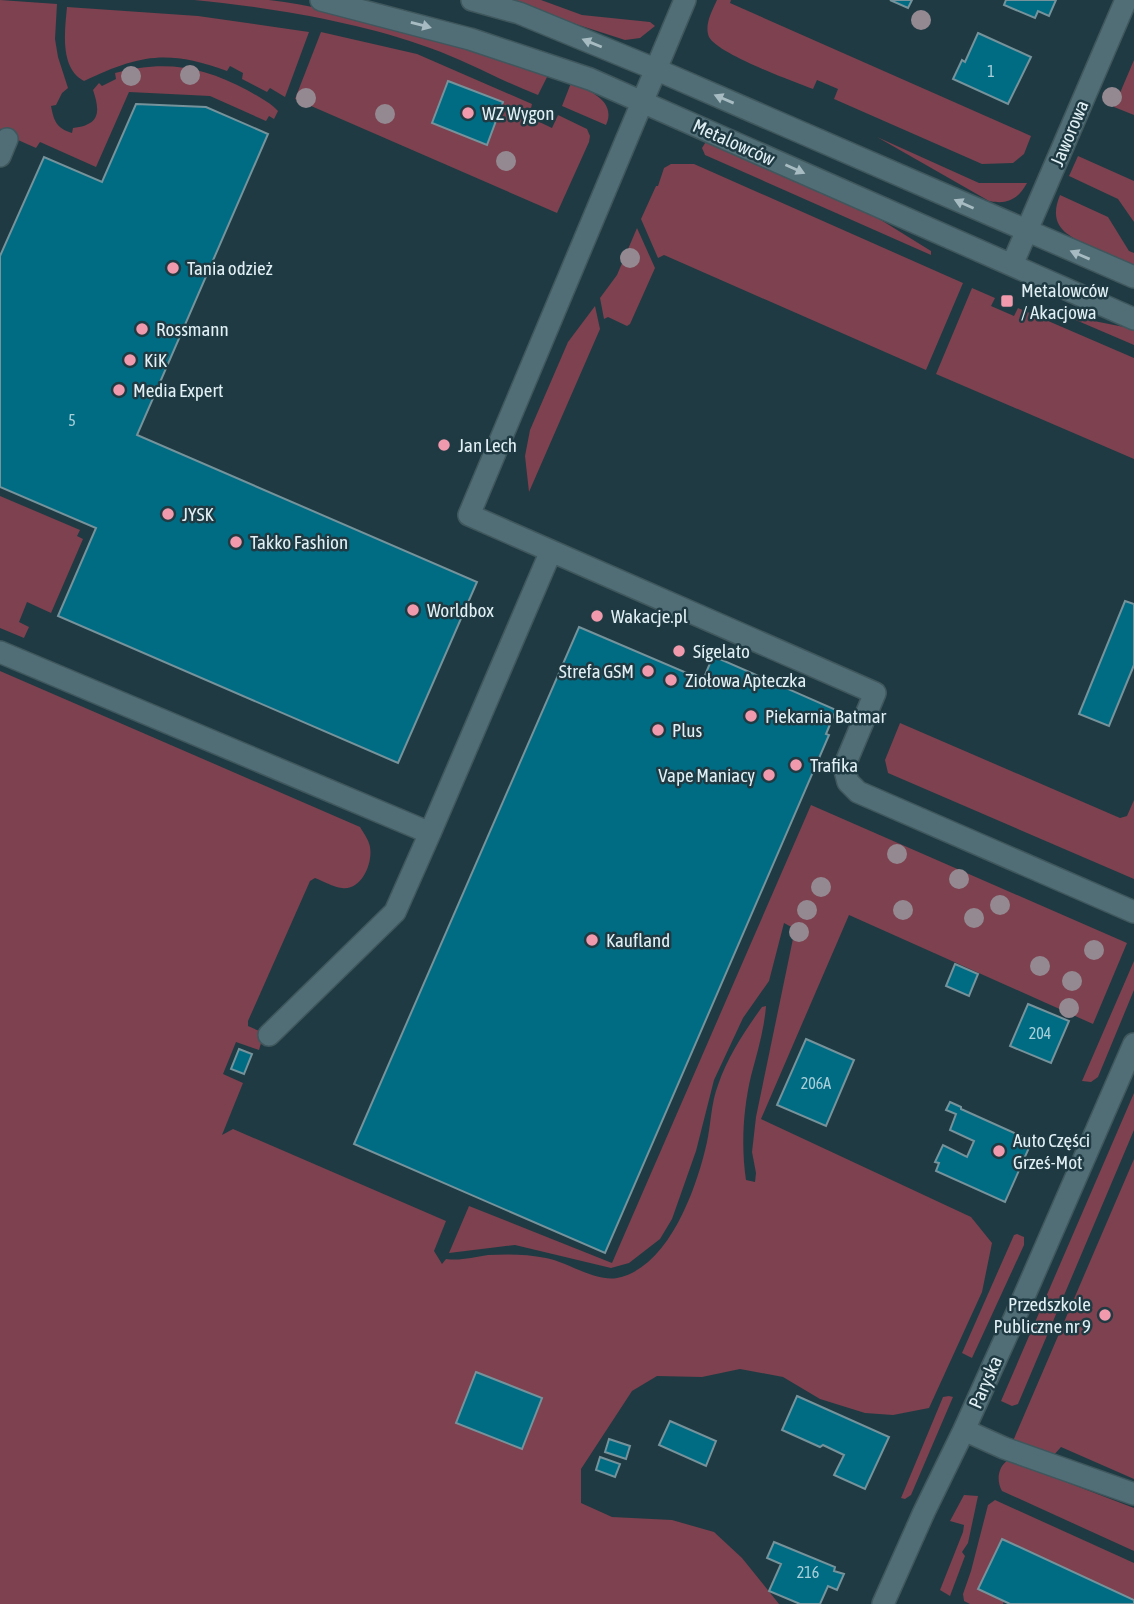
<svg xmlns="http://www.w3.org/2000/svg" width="1134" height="1604" viewBox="0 0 1134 1604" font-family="'Asap Condensed',sans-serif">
<rect width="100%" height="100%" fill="#1f3a42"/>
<path fill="#7d414f" d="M0,0L57,4L55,39L58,57L68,88L62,93L56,105L51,106C54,121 56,128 72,133L73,128C101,125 100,111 93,90L99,83L102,86L116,79L115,73C164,60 202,66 247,90C257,96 270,102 278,111L274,119L269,116L266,121L210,96L129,92L96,167L40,142L36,148L0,132Z
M194,0C218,0 245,0 269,0C364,12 457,46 548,75L538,95C501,81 467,61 430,48C359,22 269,7 194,0Z
M501,0H541L582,15L650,22L655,26L640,38L625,40Z
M717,0H731L730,3L1031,136L1024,154L1013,163L982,164L834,99L838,89L817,80L813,89C792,81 718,54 709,37C704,25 712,11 717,0Z
M67,7L198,16L309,32L285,97L270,88L267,92L242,79L243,73L230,66L227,71C167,49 139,55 84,81C59,68 65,29 67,7Z
M321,32L417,54L532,104L529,117L552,128L558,115L587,129L590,136L589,142L557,213L295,99Z
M1134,60V115L1114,107Z
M571,83C589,90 617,101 606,125L562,106Z
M877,137L979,183H1027C1018,199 1008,205 989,201Z
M707,140L860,207L931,251V255L705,155L702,148Z
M1078,156L1134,181V222L1118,199L1069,176Z
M671,164H694L963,283L926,370L664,255L658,258L641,219L656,186H658L664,168Z
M1060,195L1108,217L1129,251L1134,253V265C1120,259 1107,253 1093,247C1067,236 1047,227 1060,195Z
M637,228L655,268L630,324L627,326L608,317L604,319L600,298L617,275Z
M972,288L995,298L991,306L1014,316L1018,308L1134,358V459L936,374Z
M595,306L600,329L529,492L525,456L530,430L568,342Z
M1064,315L1129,328L1134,330V345Z
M0,496L80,530L77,536L83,539L51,613L27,602L19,622L29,627L24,638L0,628Z
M0,671L360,827C364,834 369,840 370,847C373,864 361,891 342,888C333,887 323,881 315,878L310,881L248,1021V1026L264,1033L259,1050L236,1042L223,1074L243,1083L222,1135L233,1129L446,1221L434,1251L442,1264L446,1259C461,1261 473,1257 488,1255C507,1254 527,1254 546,1258C567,1262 596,1282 617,1278C669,1268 697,1187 707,1142C711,1124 711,1103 718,1085C728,1056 744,1032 762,1007L766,1006C764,1031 757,1053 751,1076C743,1110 741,1146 746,1180L755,1182L756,1173L752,1152L756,1117L795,929L784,923L769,981L743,1018L714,1080L696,1151L672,1219L660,1239L629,1263L611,1268L515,1245L449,1253L469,1206L612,1263L811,805L1127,943L1093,1024L849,915L761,1119L971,1217L992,1243L982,1292L929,1408L893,1415L865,1413L820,1399L783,1377L740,1369L702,1377L657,1376L632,1391L581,1469V1503L612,1517L672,1520L714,1532L742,1558L779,1604H0Z
M900,723L1120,818L1127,816L1134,800V879L888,773L885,760Z
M1134,961V990L1098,1077L1091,1082L1082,1081Z
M1134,1093V1130L1018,1404L1012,1406L1001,1401Z
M1134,1159V1479L1061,1447L1053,1456L1013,1441Z
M1017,1234L1024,1237V1245L972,1358L962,1353L1014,1235Z
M949,1396L953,1397L911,1495L905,1499L901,1498L943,1397Z
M1008,1460L1134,1508V1551L1002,1491C996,1480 998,1467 1008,1460Z
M964,1495L978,1496L968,1543L962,1552L965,1556L950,1596L940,1590L963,1532L964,1525L950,1521Z
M995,1500L1134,1563V1600L1004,1601L1003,1604H970L964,1601L963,1594L971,1571L988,1505Z"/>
<path fill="#006c84" stroke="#76939c" stroke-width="2" d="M890,0H912L908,8Z
M1006,0H1056L1049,16L1038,11L1035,18L1004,5Z
M978,33L1031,57L1008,104L953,79L962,60L965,62Z
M448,81L503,102L487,145L432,123Z
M136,104L206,107L268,134L137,435L477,582L398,763L58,616L96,528L0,487V256L44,157L102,182Z
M1125,601L1134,604V665L1109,726L1079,714Z
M579,627L703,680L713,656L836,710L826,734L829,735L605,1253L354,1144Z
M955,964L978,974L969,996L946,986Z
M1028,1004L1069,1021L1051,1063L1010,1046Z
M806,1039L854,1060L826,1126L777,1105Z
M239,1049L252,1054L244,1074L231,1069Z
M950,1102L961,1107V1109L1032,1141L1005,1202L936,1171L939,1163L935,1162L943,1145L967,1157L974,1141L950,1130L956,1114L946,1110Z
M476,1372L542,1398L522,1449L456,1423Z
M797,1396L889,1437L865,1489L834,1475L844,1455L823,1445L820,1447L782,1430Z
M670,1421L716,1441L706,1466L659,1445Z
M609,1439L630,1446L626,1459L605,1452Z
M600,1457L620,1464L615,1477L596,1470Z
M1002,1539L1134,1600V1604H1010L978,1589Z
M774,1542L835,1567L834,1571L844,1574L837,1590L828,1586L820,1604H800L769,1591L781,1564L767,1558Z"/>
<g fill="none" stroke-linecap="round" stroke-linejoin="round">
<g stroke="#3f575d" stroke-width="24">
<path id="minor" d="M321,0L470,39L590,79L1134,319
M472,0L519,13L655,69L1134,277
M685,0L469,515L875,693L844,767L848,782L858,792L1134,912
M0,156L7,139
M1012,265L1126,0
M0,652L430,833L551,551
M269,1035L395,912L430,833
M964,1430L1004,1448L1134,1494
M883,1604L924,1512L964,1430L1019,1308L1134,1044"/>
</g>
<use href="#minor" stroke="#516d76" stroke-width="21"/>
</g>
<g fill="#948991">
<circle cx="921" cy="20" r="10"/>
<circle cx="190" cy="75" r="10"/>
<circle cx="131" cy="76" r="10"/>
<circle cx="1112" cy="97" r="10"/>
<circle cx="306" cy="98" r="10"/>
<circle cx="385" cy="114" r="10"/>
<circle cx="506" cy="161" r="10"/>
<circle cx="630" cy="258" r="10"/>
<circle cx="897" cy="854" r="10"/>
<circle cx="959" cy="879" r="10"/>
<circle cx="821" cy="887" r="10"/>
<circle cx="1000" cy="905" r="10"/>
<circle cx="807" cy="910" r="10"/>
<circle cx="903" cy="910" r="10"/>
<circle cx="974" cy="918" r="10"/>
<circle cx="799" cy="932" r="10"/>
<circle cx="1094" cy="950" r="10"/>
<circle cx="1040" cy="966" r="10"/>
<circle cx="1072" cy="981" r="10"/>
<circle cx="1069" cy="1008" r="10"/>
</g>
<defs><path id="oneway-solid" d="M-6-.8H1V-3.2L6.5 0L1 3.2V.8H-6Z" transform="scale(1.75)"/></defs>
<g fill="#a7bcc2">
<use href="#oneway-solid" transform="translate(421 25) rotate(15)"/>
<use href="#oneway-solid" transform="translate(592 43) rotate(-158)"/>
<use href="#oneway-solid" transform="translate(724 99) rotate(-157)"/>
<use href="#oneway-solid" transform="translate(795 169) rotate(24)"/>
<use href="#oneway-solid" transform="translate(964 204) rotate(-156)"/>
<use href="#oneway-solid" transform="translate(1080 255) rotate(-157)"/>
</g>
<g fill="#f29aad" stroke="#1f3a42" stroke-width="2.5">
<circle cx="468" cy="113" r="7"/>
<circle cx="173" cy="268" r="7"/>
<rect x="1000" y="294" width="14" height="14" rx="3.5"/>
<circle cx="142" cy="329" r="7"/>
<circle cx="130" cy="360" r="7"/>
<circle cx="119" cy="390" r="7"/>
<circle cx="444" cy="445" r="7"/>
<circle cx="168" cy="514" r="7"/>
<circle cx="236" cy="542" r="7"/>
<circle cx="413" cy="610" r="7"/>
<circle cx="597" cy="616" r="7"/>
<circle cx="679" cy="651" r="7"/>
<circle cx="648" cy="671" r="7"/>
<circle cx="671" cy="680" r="7"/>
<circle cx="751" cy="716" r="7"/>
<circle cx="658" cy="730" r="7"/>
<circle cx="796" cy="765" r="7"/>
<circle cx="769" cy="775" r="7"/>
<circle cx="592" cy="940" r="7"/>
<circle cx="999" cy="1151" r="7"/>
<circle cx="1105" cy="1315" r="7"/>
</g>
<g text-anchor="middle" stroke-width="5" stroke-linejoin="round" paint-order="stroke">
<g font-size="16" fill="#a9cfd9">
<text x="991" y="77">1</text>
<text x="72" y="426">5</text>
<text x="1040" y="1039">204</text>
<text x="816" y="1089">206A</text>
<text x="808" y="1578">216</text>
</g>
<g font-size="19" fill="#e1f0f5" stroke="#1f3a42" text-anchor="start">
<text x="482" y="120">WZ Wygon</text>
<text x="187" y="275">Tania odzież</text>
<text x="1021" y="297">Metalowców<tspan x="1021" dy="22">/ Akacjowa</tspan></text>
<text x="156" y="336">Rossmann</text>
<text x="144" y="367">KiK</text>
<text x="133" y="397">Media Expert</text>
<text x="458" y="452">Jan Lech</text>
<text x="182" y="521">JYSK</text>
<text x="250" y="549">Takko Fashion</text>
<text x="427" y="617">Worldbox</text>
<text x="611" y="623">Wakacje.pl</text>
<text x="693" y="658">Sígelato</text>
<text x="634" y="678" text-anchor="end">Strefa GSM</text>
<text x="685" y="687">Ziołowa Apteczka</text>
<text x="765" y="723">Piekarnia Batmar</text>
<text x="672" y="737">Plus</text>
<text x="810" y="772">Trafika</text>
<text x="755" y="782" text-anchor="end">Vape Maniacy</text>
<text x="606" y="947">Kaufland</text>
<text x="1013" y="1147">Auto Części<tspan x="1013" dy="22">Grześ-Mot</tspan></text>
<text x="1091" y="1311" text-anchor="end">Przedszkole<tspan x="1091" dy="22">Publiczne nr 9</tspan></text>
</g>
<g font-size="19" fill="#e1f0f5" stroke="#1f3a42">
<text transform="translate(1069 133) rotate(-67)" y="7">Jaworowa</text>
<text transform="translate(734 142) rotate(24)" y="7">Metalowców</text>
<text transform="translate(985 1382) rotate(-66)" y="7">Paryska</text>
</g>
</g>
</svg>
